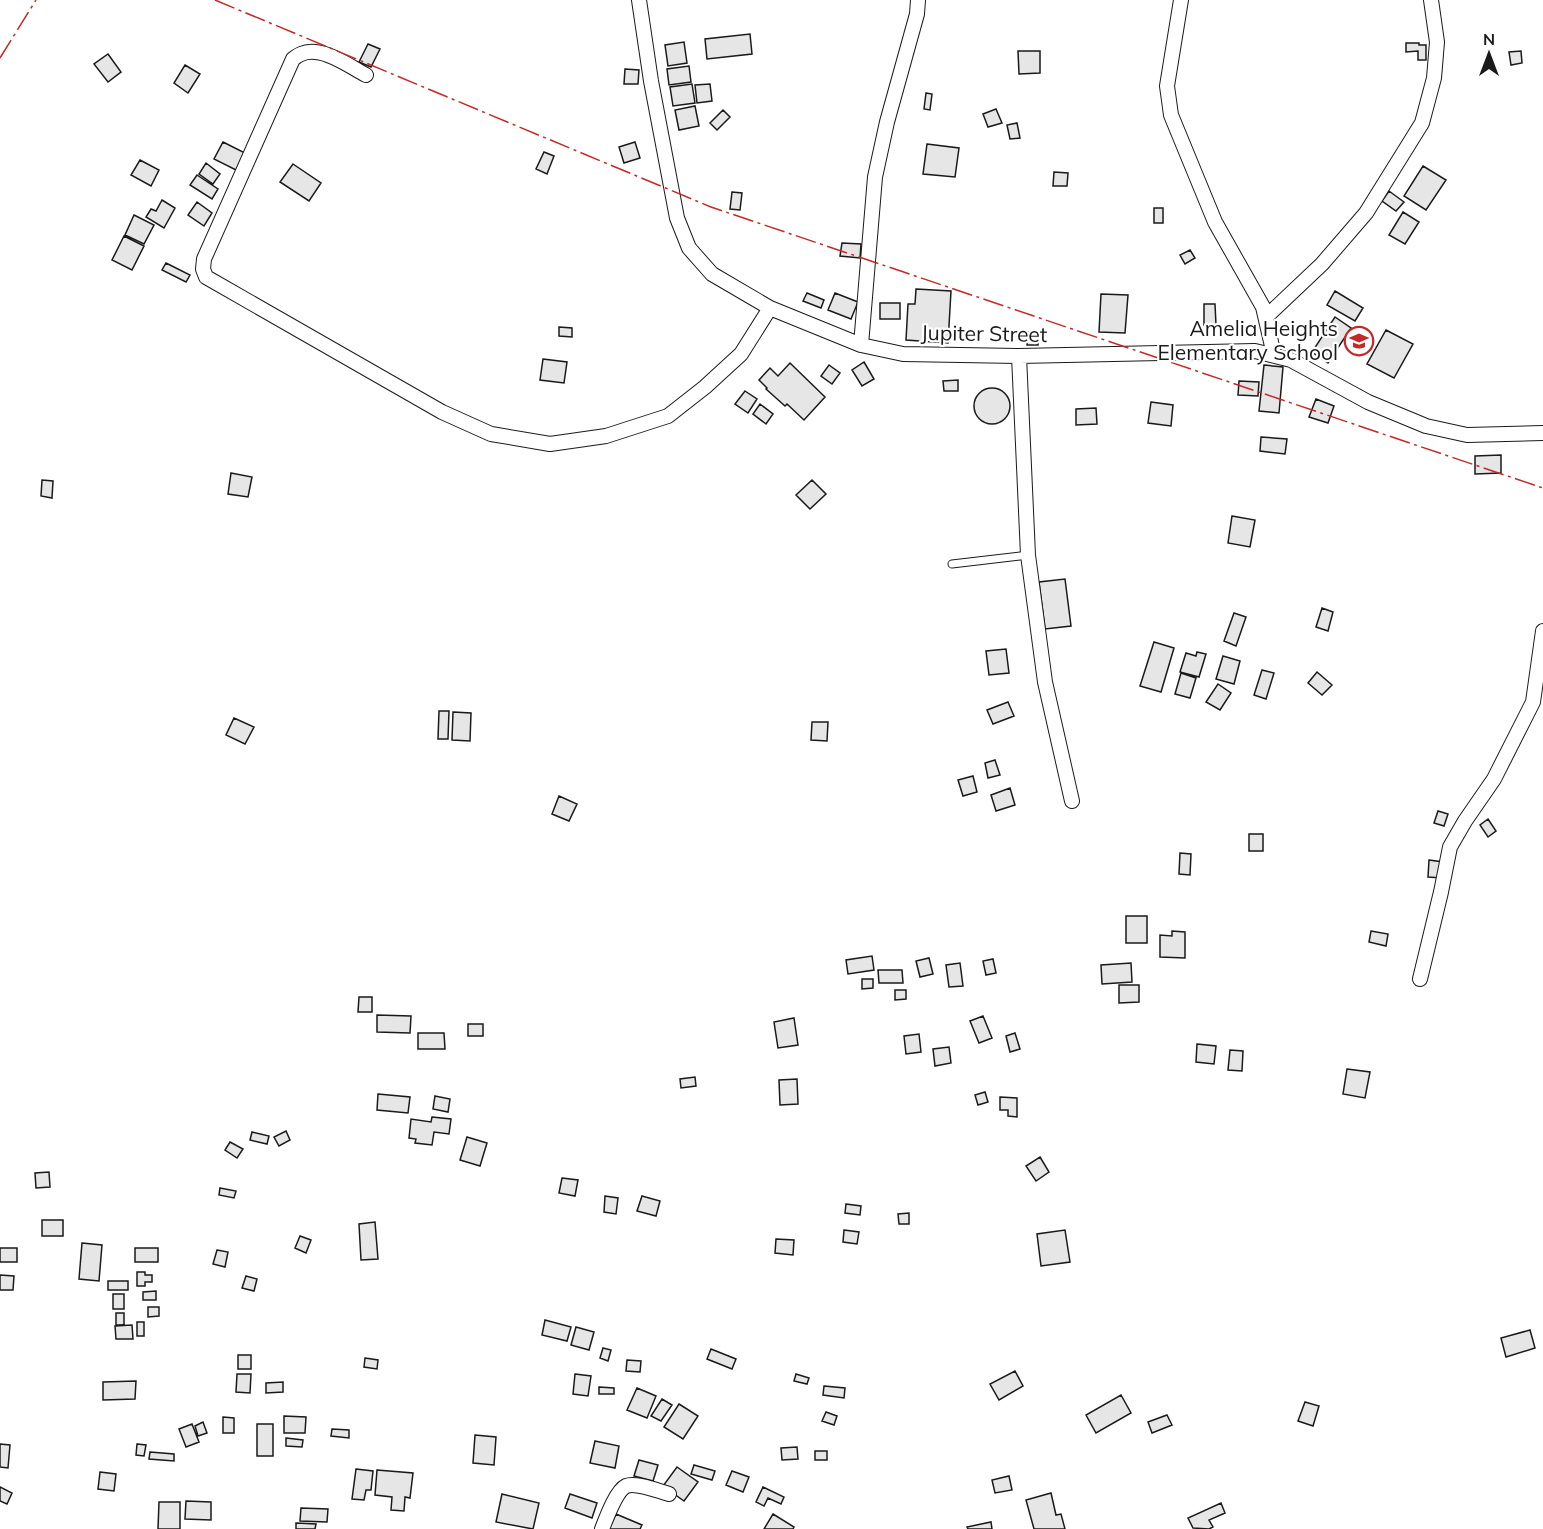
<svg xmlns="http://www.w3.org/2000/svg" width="1543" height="1529" viewBox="0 0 1543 1529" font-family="Mulish,sans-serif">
<rect width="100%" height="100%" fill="#fff"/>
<path fill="#e6e6e6" stroke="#1a1a1a" stroke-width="1.5" d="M750,34L752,54L707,59L705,39Z
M684,42L687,63L668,66L665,45Z
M1406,43H1419V45H1426V60H1418V51L1406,52Z
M368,44L380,49L371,67L359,62Z
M1018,51H1040V73L1019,74Z
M1521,51L1522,63L1511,65L1509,52Z
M108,54L121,72L108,82L94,64Z
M185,65L200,74L188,93L174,83Z
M689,66L691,82L669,85L667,69Z
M625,69L639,70L638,84H624Z
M692,84L695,103L673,106L670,87Z
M710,84L712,101L697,103L695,85Z
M926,93L932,94L930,110L924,109Z
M695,106L699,126L679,130L675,110Z
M996,109L1002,123L988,127L983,114Z
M723,110L730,117L717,130L710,123Z
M1017,123L1020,138L1010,139L1007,125Z
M223,142L247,154L238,171L214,159Z
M635,142L640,158L624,163L619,147Z
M927,144L959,148L955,177L923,174Z
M544,152L554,156L547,174L536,169Z
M140,160L159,170L151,186L131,175Z
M206,163L220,174L213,184L199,174Z
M293,164L321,183L309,201L280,182Z
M1423,166L1446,180L1426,210L1404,196Z
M1054,172L1068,173L1067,186H1053Z
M197,175L218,189L212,199L190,185Z
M1389,191L1404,202L1396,211L1382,201Z
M732,192L742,193L740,210L730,209Z
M162,200L175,208L164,228L146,217L151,209L156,211Z
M197,202L212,213L204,226L188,215Z
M1154,208H1163V223H1154Z
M1403,212L1419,222L1405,244L1389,235Z
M134,215L154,225L144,244L125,235Z
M124,236L144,246L132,270L112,260Z
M842,243L861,244L860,258L840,256Z
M1190,250L1195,258L1185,264L1180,255Z
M166,263L190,275L186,282L162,270Z
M916,289L951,291L948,343L906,340L908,304H915Z
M1335,291L1363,308L1355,321L1327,305Z
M807,293L824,300L821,308L803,301Z
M835,293L858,302L851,319L828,310Z
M1101,294L1128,295L1125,333L1099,332Z
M880,303H900V319H880Z
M1204,304H1215L1216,325H1204Z
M1335,317L1351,328L1328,363L1312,352Z
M559,327L572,328V337L559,336Z
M1386,330L1413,344L1394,378L1367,364Z
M1027,332H1038V345H1027Z
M543,359L567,362L564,383L540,380Z
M864,362L874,379L862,386L852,370Z
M790,363L825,397L804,420L787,404L785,406L766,389L767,388L759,380L770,368L778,376Z
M829,365L840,373L832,384L821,376Z
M1264,365L1283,367L1279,413L1259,411Z
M958,380V391H944L943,381Z
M1239,381L1259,382L1258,396L1238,395Z
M974 406a18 18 0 1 1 36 0a18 18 0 1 1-36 0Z
M745,391L757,399L748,413L735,404Z
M1316,399L1334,406L1328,423L1309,417Z
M1151,402L1173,405L1171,426L1148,423Z
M760,404L773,414L766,424L753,414Z
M1096,408L1097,424L1076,425V409Z
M1261,437L1287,439L1285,454L1260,451Z
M1501,455V473L1475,474V456Z
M231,473L252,477L248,497L228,494Z
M42,480L53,481L52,498L41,496Z
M812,480L826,494L810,509L796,495Z
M1232,516L1255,520L1250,547L1228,543Z
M1065,579L1071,626L1045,629L1039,582Z
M1322,608L1333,612L1328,631L1316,627Z
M1234,613L1246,617L1236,646L1224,641Z
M1154,642L1174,648L1161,692L1140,686Z
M1006,649L1009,673L989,675L986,651Z
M1197,652L1206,654L1199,677L1180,672L1186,653L1196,656Z
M1223,656L1240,661L1234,684L1216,679Z
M1262,670L1274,673L1266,699L1254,695Z
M1317,672L1332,685L1322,695L1308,683Z
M1181,673L1196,678L1190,698L1175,694Z
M1218,684L1231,693L1220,710L1206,702Z
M1008,702L1014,716L993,724L987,710Z
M439,711H449L448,739H438Z
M453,712L471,713L470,741L452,740Z
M234,718L254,727L245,744L226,735Z
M812,722H828L827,741L811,740Z
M995,760L1000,775L988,778L985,763Z
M973,776L977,792L963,796L958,780Z
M1010,788L1015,805L996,811L991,795Z
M559,796L577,804L569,821L552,814Z
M1438,811L1448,814L1444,826L1434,823Z
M1488,819L1496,831L1488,837L1480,825Z
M1249,834H1263V851H1249Z
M1180,853L1191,854L1190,875L1179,874Z
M1429,860L1443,862L1442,878L1428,877Z
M1126,916H1147V943H1126Z
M1172,931L1185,932V958L1160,957V935L1172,936Z
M1371,931L1388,934L1386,946L1369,942Z
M872,956L874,970L848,974L846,960Z
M929,958L933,974L920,977L916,961Z
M993,959L996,973L986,975L983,961Z
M960,963L963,986L949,987L946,965Z
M1131,963L1132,982L1102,984L1101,965Z
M878,970H902L903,983H879Z
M862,979H873V988L862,989Z
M1119,985H1139V1002L1119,1003Z
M895,990H906V999L895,1000Z
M359,997H372V1012H358Z
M377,1015L411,1016L410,1033L377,1032Z
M983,1016L992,1038L979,1043L970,1021Z
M794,1018L798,1045L778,1048L774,1022Z
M468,1024H483V1036H468Z
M418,1033H444L445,1049H418Z
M1015,1033L1020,1049L1010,1052L1006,1036Z
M919,1034L921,1052L906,1054L904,1036Z
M1197,1044L1216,1046L1214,1064L1196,1062Z
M949,1047L951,1063L935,1066L933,1049Z
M1230,1050L1243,1051L1242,1071L1228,1070Z
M1347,1069L1370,1072L1365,1098L1343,1094Z
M695,1077L696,1086L681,1088L680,1079Z
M797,1079L798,1104L780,1105L779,1080Z
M985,1092L988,1102L978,1105L975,1095Z
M378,1094L410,1097L408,1113L377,1110Z
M435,1096L450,1099L448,1112L433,1109Z
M1000,1097L1017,1098V1117L1008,1116V1110H1000Z
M432,1117L451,1119L449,1134L434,1132L432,1145L415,1143L416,1139L409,1138L411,1119L431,1122Z
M286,1131L290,1140L279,1146L274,1137Z
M252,1132L269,1136L267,1144L250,1140Z
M467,1137L487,1143L480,1166L460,1160Z
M230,1142L243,1149L237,1158L225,1150Z
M1040,1157L1049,1172L1036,1181L1026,1166Z
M49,1172L50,1187L36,1188L35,1173Z
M562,1178L578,1180L575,1196L559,1193Z
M220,1188L236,1191L234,1198L219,1195Z
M605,1196L618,1198L616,1214L604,1212Z
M642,1196L660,1201L656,1216L637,1211Z
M846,1204L861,1206L860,1215L845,1213Z
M909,1213V1224H899L898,1214Z
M42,1220H63V1236H42Z
M375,1222L378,1259L361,1260L359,1224Z
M844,1230L859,1232L857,1244L843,1242Z
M1065,1230L1070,1262L1041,1266L1037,1234Z
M300,1236L311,1240L306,1253L295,1248Z
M776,1239L794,1240L793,1255L775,1253Z
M82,1243L102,1245L99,1281L79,1279Z
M0,1248H17V1262H0Z
M135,1248H158V1262H135Z
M217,1250L228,1252L225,1267L213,1264Z
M137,1272H145V1275H152V1282H145V1286H137Z
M0,1275L14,1276L13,1290H0Z
M246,1276L257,1279L254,1291L242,1288Z
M108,1281H128V1290H108Z
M156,1291V1300H143V1292Z
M113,1294H124V1309H113Z
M148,1307H159V1316L148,1317Z
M116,1313H124V1325H116Z
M545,1320L571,1327L567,1341L542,1335Z
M137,1322H144V1336H137Z
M132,1325L133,1339H116L115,1326Z
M576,1327L594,1332L589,1350L571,1345Z
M1530,1330L1535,1348L1506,1357L1501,1338Z
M603,1348L611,1350L608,1361L600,1358Z
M711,1349L736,1359L732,1369L707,1359Z
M238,1355H251V1369H238Z
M365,1358L378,1360L377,1369L364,1367Z
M627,1360L641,1361L640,1372L626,1371Z
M1015,1371L1023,1386L999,1400L990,1384Z
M237,1374H251L250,1393L236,1392Z
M575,1374L591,1376L588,1396L573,1394Z
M796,1374L809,1378L807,1384L794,1381Z
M136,1381L135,1399L103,1400V1382Z
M283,1382V1392L266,1393V1383Z
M824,1386L845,1388L844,1398L823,1395Z
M599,1387L614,1388V1394H599Z
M637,1388L656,1396L647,1418L627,1410Z
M1121,1395L1131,1413L1096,1433L1086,1415Z
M662,1399L672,1405L661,1421L651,1416Z
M1305,1402L1319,1406L1313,1426L1298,1421Z
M679,1404L698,1416L683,1439L664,1427Z
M826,1412L837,1416L834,1425L822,1421Z
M1167,1415L1172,1425L1152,1433L1148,1422Z
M284,1416L306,1417L305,1433H284Z
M223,1417L234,1418V1433H223Z
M203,1422L207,1433L198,1436L195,1426Z
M192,1424L199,1442L186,1447L179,1429Z
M257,1424H273V1456H257Z
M332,1429L349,1430V1438L331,1436Z
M475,1435L496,1437L494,1465L473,1463Z
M286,1438L303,1440L302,1447L286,1446Z
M595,1441L619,1446L615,1468L590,1463Z
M0,1444L10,1445L8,1468L0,1467Z
M137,1444L146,1445L144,1456L136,1455Z
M797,1447L798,1459L782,1460L781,1448Z
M815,1451H827V1460H815Z
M150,1452L174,1454V1461L149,1459Z
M639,1460L658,1465L653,1481L634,1476Z
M694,1465L715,1471L712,1480L691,1474Z
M677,1467L698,1482L684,1501L663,1486Z
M356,1469L373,1471L371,1490H366L364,1500L352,1499Z
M377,1470L413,1473L410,1498L405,1497L404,1511L391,1510L392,1497L375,1495Z
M732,1471L749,1477L743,1492L726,1485Z
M100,1472L116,1474L114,1491L98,1489Z
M1009,1476L1012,1490L995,1493L992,1480Z
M0,1487L12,1493L7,1504L0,1501Z
M763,1487L784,1497L781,1504L768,1498L764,1506L756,1502Z
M1051,1493L1056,1515L1061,1514L1065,1529H1034L1026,1500Z
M502,1494L539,1503L533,1529L496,1522Z
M570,1494L597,1503L592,1518L565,1508Z
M186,1501L211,1502V1520L185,1519Z
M159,1502H180V1529H158Z
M1221,1503L1225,1513L1209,1520L1213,1527L1209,1529L1193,1528L1188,1518Z
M301,1508L328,1509L327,1522L300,1521Z
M616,1514L642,1525L640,1529H609Z
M773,1514L794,1527L793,1529H764Z
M991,1522L992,1529H968L967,1527Z
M296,1523L316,1524L315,1529H296Z"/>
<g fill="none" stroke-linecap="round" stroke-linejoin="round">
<g stroke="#1a1a1a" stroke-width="9">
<path id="lane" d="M952,564L1028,555"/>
</g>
<g stroke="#1a1a1a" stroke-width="16">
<path id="street" d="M639,0L651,81L677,218L689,248L712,274L770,308L861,345L903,354L1019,356L1255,351L1291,360L1368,402L1426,426L1467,435L1543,433
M1181,0L1167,86L1171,115L1215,222L1263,307L1274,355
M366,75C349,66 321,45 301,54C298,55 296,57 293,59L204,259L203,269L206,277L442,412L491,434L550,444L606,436L668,416L705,387L741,354L770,308
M1266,317L1322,264L1366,213L1422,123L1434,78L1437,42L1431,0
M861,345L875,177L887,122L917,14L918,0
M1019,356L1028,555L1045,682L1072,801
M1420,979L1441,892L1450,847L1465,821L1494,779L1533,702L1543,631
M602,1529C606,1519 616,1491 626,1486C636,1482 658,1491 669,1494"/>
</g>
<use href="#lane" stroke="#fff" stroke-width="7"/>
<use href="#street" stroke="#fff" stroke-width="14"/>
<path stroke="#c62828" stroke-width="1.5" stroke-dasharray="21 4.5 3 4.5" stroke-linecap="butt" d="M215,0L711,207L1543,488
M0,58L36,0"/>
</g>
<defs>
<g id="school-ring" transform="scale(1.5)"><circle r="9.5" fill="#fff" stroke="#c62828" stroke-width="1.5"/><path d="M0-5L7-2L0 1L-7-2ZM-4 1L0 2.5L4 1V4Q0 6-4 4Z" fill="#c62828"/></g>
</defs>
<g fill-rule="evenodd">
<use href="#school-ring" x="1359" y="341"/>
</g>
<g text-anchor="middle" stroke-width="4.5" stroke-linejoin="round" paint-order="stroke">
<g font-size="21" fill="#1a1a1a" stroke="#fff" text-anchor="end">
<text x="1338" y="336">Amelia Heights<tspan x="1338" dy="24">Elementary School</tspan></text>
</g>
<g font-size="21" fill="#1a1a1a" stroke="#fff">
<text transform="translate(984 334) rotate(1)" y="7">Jupiter Street</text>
</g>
</g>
<g transform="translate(1489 54)" stroke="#ffffff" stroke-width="4.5" paint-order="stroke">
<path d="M0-4.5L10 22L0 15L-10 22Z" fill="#1a1a1a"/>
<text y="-9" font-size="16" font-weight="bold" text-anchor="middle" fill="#1a1a1a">N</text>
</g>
</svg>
